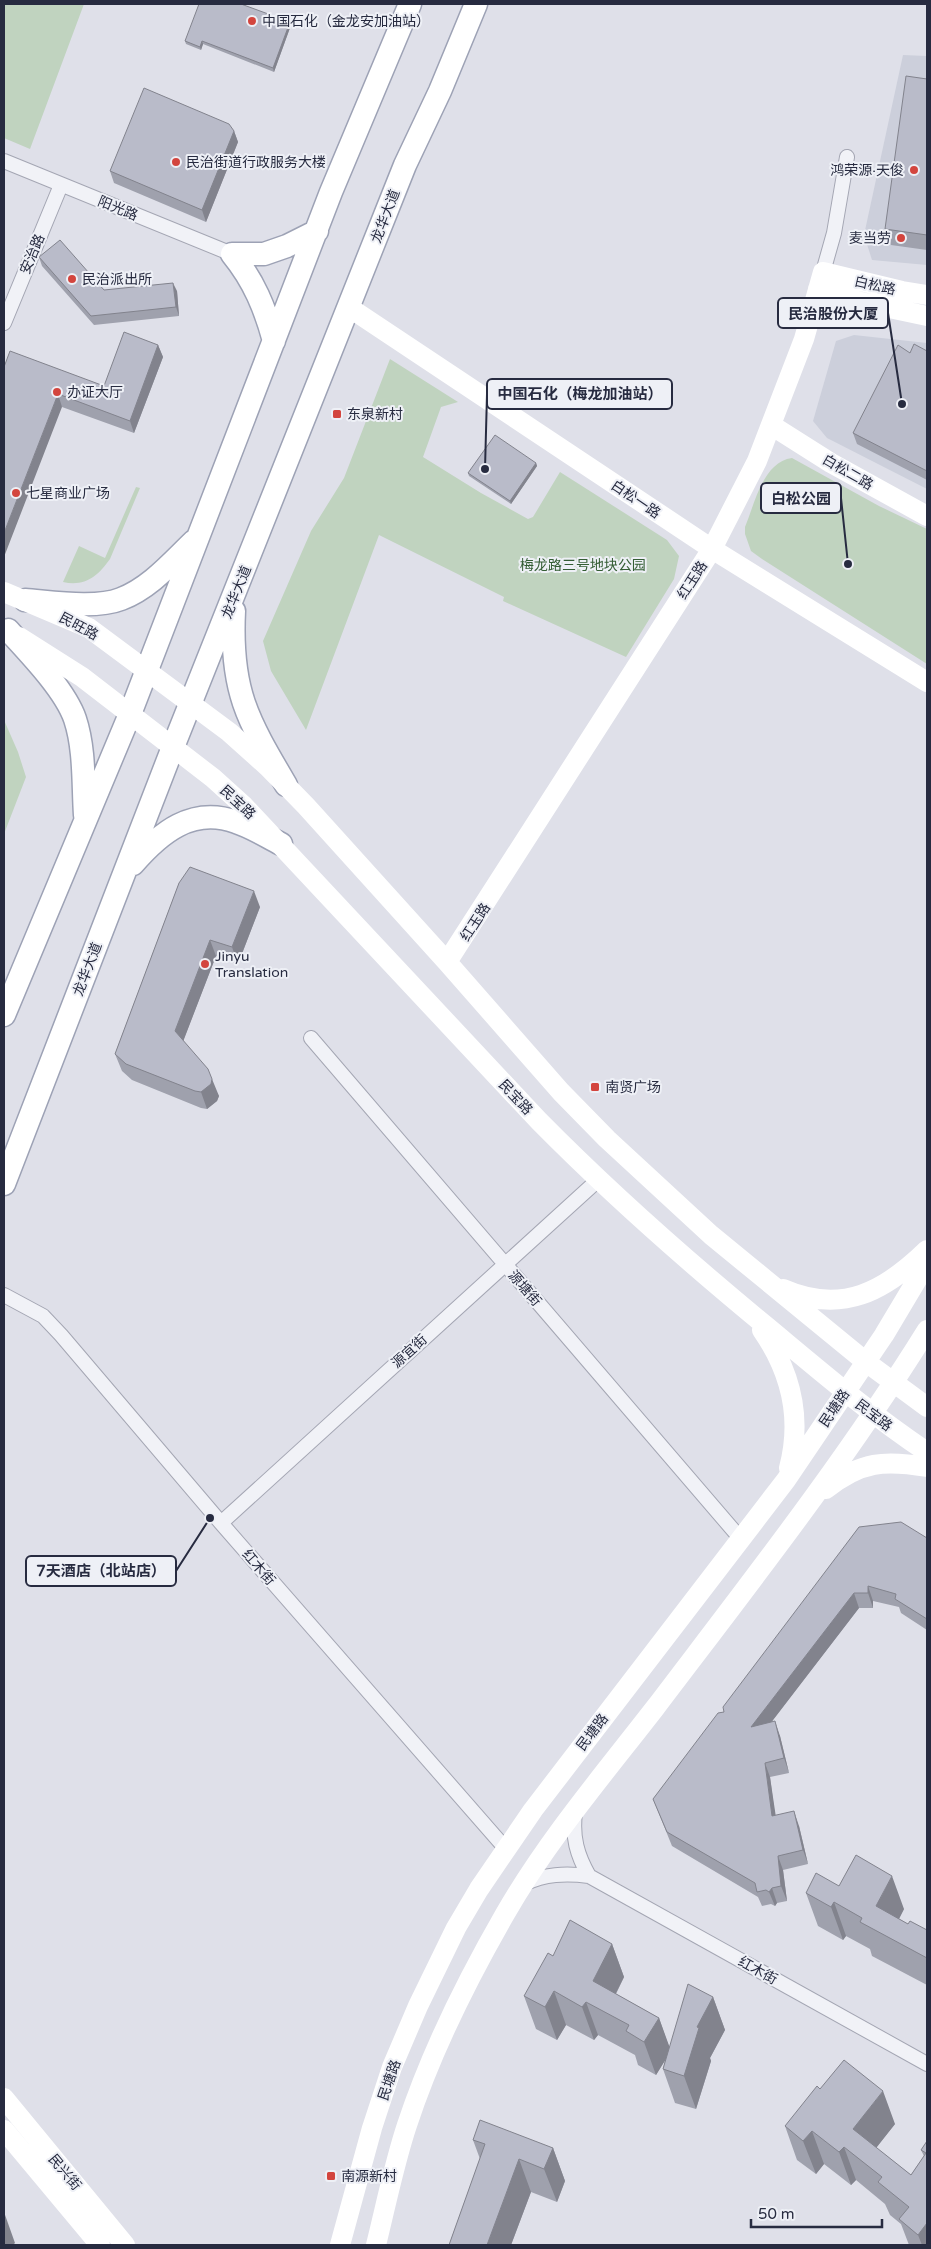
<svg xmlns="http://www.w3.org/2000/svg" width="931" height="2249" viewBox="0 0 931 2249" font-family="'Varela Round','Noto Sans SC',sans-serif">
<rect width="100%" height="100%" fill="#dfe0e9"/>
<path fill="#cccfdb" d="M903,55L927,56V265L872,260L864,235Z
M854,335L927,343V489L827,438L813,421L836,341Z"/>
<path fill="#c0d3bf" d="M4,4H84L30,149L4,138Z
M390,359L458,402L441,407L423,457L481,493L528,519L533,517L560,472L667,540L679,556L674,579L626,657L503,601L504,597L379,535L306,730L271,671L263,641L311,531L344,478Z
M792,458L879,506L927,529V664L762,559L751,551L745,534V527C755,503 763,462 792,458Z
M136,487L140,488L110,559C98,576 85,587 63,582L79,546L105,558Z
M4,720L18,752L26,777L4,834Z"/>
<g fill="none" stroke-linecap="round" stroke-linejoin="round">
<g stroke="#a4a6b3" stroke-width="16">
<path id="street" d="M4,161L232,254
M823,272L834,233L847,157
M4,323L61,185
M311,1038L740,1538
M4,1295L43,1316L61,1335L221,1523L506,1849
M221,1523L598,1180
M575,1813C572,1837 577,1855 589,1876
M524,1884C545,1874 565,1873 589,1876L927,2064"/>
</g>
<g stroke="#9da2b5" stroke-width="25">
<path id="primary" d="M232,254C254,281 265,308 274,341
M232,254H264L287,246L317,231
M25,600C52,602 96,609 121,599C150,588 172,562 194,541
M234,611C230,690 247,719 286,785
M8,630C29,653 65,690 75,719C85,749 83,785 85,815
M133,864C160,833 192,806 236,822C252,827 267,837 281,844
M4,1015L130,714L331,192L410,4
M4,1184L173,747L405,165L440,91L476,4"/>
</g>
<use href="#street" stroke="#f1f2f7" stroke-width="14"/>
<path stroke="#fff" stroke-width="20" d="M818,289L861,302L927,316
M350,308L712,549L927,682
M771,425L831,463L927,516
M4,592L89,628L229,732L268,767L306,806L447,962L561,1092L607,1139L711,1235L866,1362L927,1407
M19,637L82,677L213,778L244,806L539,1121C611,1194 687,1261 766,1326C819,1370 870,1414 927,1452
M447,962L712,549L757,461L804,339L823,272L902,291L927,295
M783,1289C842,1315 885,1291 927,1250
M762,1330C791,1372 802,1419 789,1468
M826,1489C861,1461 885,1460 927,1467
M4,2098L125,2245
M4,2130L100,2245
M340,2245L372,2128L392,2067L418,2006L456,1928L479,1889L533,1810L786,1480L884,1335L927,1263
M376,2245C386,2205 394,2164 407,2125C431,2052 467,1980 505,1914C547,1841 603,1775 655,1708C749,1584 845,1462 927,1330"/>
<use href="#primary" stroke="#fff" stroke-width="22"/>
</g>
<path fill="#9fa1ad" d="M290,22L291,25L274,72L203,44L201,50L186,44L185,41Z
M927,79V250L891,245L885,229Z
M234,131L238,142L206,222L114,183L110,171Z
M39,257L104,290L177,291L179,316L94,325L42,266Z
M158,345L163,357L134,433L62,407L4,367L104,386Z
M927,351V480L857,444L853,433L910,353Z
M536,463L537,466L511,504L469,476L468,473Z
M179,883L260,907L238,964L216,956L183,1041L219,1096L217,1101L207,1109L201,1108L132,1080L122,1071L115,1054Z
M859,1527L927,1538V1630L901,1613L899,1607L873,1601V1608H859L771,1722L780,1736L789,1773L770,1777L775,1816L799,1826L808,1864L783,1870L787,1901L777,1903L775,1906L771,1904L762,1906L758,1897L672,1846L653,1799L724,1712Z
M839,1886L904,1909L899,1919L908,1924L927,1930V1985L872,1956L870,1949L846,1936L843,1940L818,1926L806,1893Z
M612,1944L624,1977L616,1994L659,2018L669,2047L713,1997L725,2030L710,2058L711,2061L696,2109L675,2103L663,2069L665,2060L656,2075L638,2065L635,2055L598,2035L594,2040L566,2025L557,2040L536,2029L524,1996L553,1956Z
M820,2089L895,2124L876,2148L911,2175L924,2156L921,2150L927,2141V2245H909L901,2224L890,2215L885,2204L856,2180L851,2185L824,2164L816,2174L797,2160L785,2126Z
M473,2140L553,2148L565,2181L557,2202L531,2192L511,2245H449L480,2159Z"/>
<path fill="#82838d" d="M290,22L291,25L274,72L273,68Z
M202,41L203,44L201,50L200,47Z
M234,131L238,142L206,222L202,210Z
M173,283L177,291L179,316L176,307Z
M158,345L163,357L134,433L130,421Z
M58,394L62,407L4,557V533Z
M536,463L537,466L511,504L510,501Z
M254,891L260,907L238,964L232,947Z
M210,940L216,956L181,1047L175,1031Z
M212,1079L219,1096L217,1101L207,1109L201,1092Z
M868,1586L873,1601V1608L868,1593Z
M854,1593L859,1608L757,1741L751,1727Z
M775,1721L780,1736L789,1773L784,1758Z
M765,1763L770,1777L778,1831L772,1816Z
M794,1811L799,1826L808,1864L803,1850Z
M778,1856L783,1870L787,1901L781,1886Z
M892,1876L904,1909L889,1938L876,1906Z
M772,1888L777,1903L775,1906L769,1892Z
M834,1902L846,1936L843,1940L831,1907Z
M612,1944L624,1977L606,2013L593,1981Z
M554,1991L566,2025L557,2040L545,2007Z
M713,1997L725,2030L710,2058L711,2061L696,2109L684,2076L697,2027Z
M586,2002L598,2035L594,2040L582,2007Z
M659,2018L671,2051L656,2075L644,2042Z
M883,2091L895,2124L865,2162L853,2129Z
M812,2131L824,2164L816,2174L803,2141Z
M844,2147L856,2180L851,2185L839,2152Z
M553,2148L565,2181L557,2202L544,2169Z
M519,2159L531,2192L511,2245H487Z
M4,2212L15,2243L13,2245H4Z
M927,2223V2245H922L918,2235Z"/>
<path fill="#b9bbc9" stroke="#82838d" d="M199,4H241L290,22L273,68L202,41L200,47L185,41Z
M906,76L927,79V235L885,229Z
M144,88L229,124L234,131L202,210L110,171Z
M60,240L104,290L173,283L176,307L91,316L39,257Z
M124,332L158,345L130,421L58,394L4,533V367L10,351L104,386Z
M914,344L927,351V471L853,433L898,345L910,353Z
M495,435L536,463L510,501L468,473Z
M190,867L254,891L232,947L210,940L175,1031L208,1069L212,1079L211,1084L201,1092L195,1091L126,1064L115,1054L179,883Z
M901,1522L927,1538V1619L895,1599L896,1594L868,1586V1593H854L751,1727L775,1721L784,1758L765,1763L772,1816L794,1811L803,1850L778,1856L781,1886L772,1888L769,1892L766,1890L757,1892L755,1883L667,1832L653,1799L718,1713L724,1712L723,1707L859,1527Z
M856,1855L892,1876L876,1906L908,1924L910,1921L927,1930V1958L860,1922L862,1918L834,1902L831,1907L806,1893L816,1873L839,1886Z
M570,1920L612,1944L593,1981L659,2018L644,2042L626,2031L629,2025L586,2002L582,2007L554,1991L545,2007L524,1996L548,1953L553,1956Z
M688,1984L713,1997L697,2027L699,2028L684,2076L663,2069Z
M844,2060L883,2091L853,2129L911,2175L926,2153L921,2150L927,2141V2223L918,2235L899,2219L909,2207L878,2182L882,2177L844,2147L839,2152L812,2131L803,2141L785,2126L817,2086L820,2089Z
M480,2120L553,2148L544,2169L519,2159L487,2245H449L485,2144L473,2140Z"/>
<g fill="#d3453e" stroke="#eef0f6" stroke-width="2">
<circle cx="252" cy="21" r="5"/>
<circle cx="176" cy="162" r="5"/>
<circle cx="914" cy="170" r="5"/>
<circle cx="901" cy="238" r="5"/>
<circle cx="72" cy="279" r="5"/>
<circle cx="57" cy="392" r="5"/>
<rect x="332" y="409" width="10" height="10" rx="2.5"/>
<circle cx="16" cy="493" r="5"/>
<circle cx="205" cy="964" r="5"/>
<rect x="590" y="1082" width="10" height="10" rx="2.5"/>
<rect x="326" y="2171" width="10" height="10" rx="2.5"/>
</g>
<g text-anchor="middle" stroke-width="4" stroke-linejoin="round" paint-order="stroke">
<g font-size="14" fill="#272b40" stroke="#eef0f6" text-anchor="start">
<text x="262" y="26">中国石化（金龙安加油站）</text>
<text x="186" y="167">民治街道行政服务大楼</text>
<text x="904" y="175" text-anchor="end">鸿荣源·天俊</text>
<text x="891" y="243" text-anchor="end">麦当劳</text>
<text x="82" y="284">民治派出所</text>
<text x="67" y="397">办证大厅</text>
<text x="347" y="419">东泉新村</text>
<text x="26" y="498">七星商业广场</text>
<text x="215" y="961">Jinyu<tspan x="215" dy="16">Translation</tspan></text>
<text x="605" y="1092">南贤广场</text>
<text x="341" y="2181">南源新村</text>
</g>
<g font-size="14" fill="#272b40" stroke="#eef0f6">
<text transform="translate(118 208) rotate(22)" y="5">阳光路</text>
<text transform="translate(385 216) rotate(-69)" y="5">龙华大道</text>
<text transform="translate(32 254) rotate(-67)" y="5">安治路</text>
<text transform="translate(875 285) rotate(13)" y="5">白松路</text>
<text transform="translate(848 472) rotate(30)" y="5">白松二路</text>
<text transform="translate(636 499) rotate(34)" y="5">白松一路</text>
<text transform="translate(692 580) rotate(-57)" y="5">红玉路</text>
<text transform="translate(236 592) rotate(-68)" y="5">龙华大道</text>
<text transform="translate(79 626) rotate(28)" y="5">民旺路</text>
<text transform="translate(238 802) rotate(43)" y="5">民宝路</text>
<text transform="translate(475 922) rotate(-57)" y="5">红玉路</text>
<text transform="translate(87 969) rotate(-69)" y="5">龙华大道</text>
<text transform="translate(516 1097) rotate(47)" y="5">民宝路</text>
<text transform="translate(525 1288) rotate(49)" y="5">源塘街</text>
<text transform="translate(409 1351) rotate(-42)" y="5">源宜街</text>
<text transform="translate(834 1408) rotate(-56)" y="5">民塘路</text>
<text transform="translate(874 1415) rotate(37)" y="5">民宝路</text>
<text transform="translate(259 1567) rotate(49)" y="5">红木街</text>
<text transform="translate(592 1732) rotate(-53)" y="5">民塘路</text>
<text transform="translate(758 1970) rotate(29)" y="5">红木街</text>
<text transform="translate(389 2080) rotate(-71)" y="5">民塘路</text>
<text transform="translate(65 2172) rotate(50)" y="5">民兴街</text>
</g>
<g font-size="14" fill="#345d34" stroke="#eef0f6">
<text x="583" y="570">梅龙路三号地块公园</text>
</g>
</g>
<path fill="none" stroke="#272b40" stroke-width="2" d="M902 404L888 313M485 469L487 394M848 564L841 498M210 1518L176 1571"/>
<g fill="#272b40" stroke="#eef0f6" stroke-width="2">
<circle cx="902" cy="404" r="5"/>
<circle cx="485" cy="469" r="5"/>
<circle cx="848" cy="564" r="5"/>
<circle cx="210" cy="1518" r="5"/>
</g>
<g fill="#eef0f6" stroke="#272b40" stroke-width="2">
<rect x="778" y="298" width="110" height="30" rx="5"/>
<rect x="487" y="379" width="185" height="30" rx="5"/>
<rect x="761" y="483" width="80" height="30" rx="5"/>
<rect x="26" y="1556" width="150" height="30" rx="5"/>
</g>
<g font-size="15" text-anchor="middle" font-weight="bold" fill="#272b40">
<text x="833" y="319">民治股份大厦</text>
<text x="580" y="399">中国石化（梅龙加油站）</text>
<text x="801" y="504">白松公园</text>
<text x="101" y="1576">7天酒店（北站店）</text>
</g>
<rect width="931" height="2249" fill="none" stroke="#272b40" stroke-width="10"/>
<path d="M751 2219v8h131v-8" fill="none" stroke="#272b40" stroke-width="2.5"/>
<text x="758" y="2219" font-size="15" fill="#272b40" stroke="#eef0f6" stroke-width="4" paint-order="stroke">50 m</text>
</svg>
